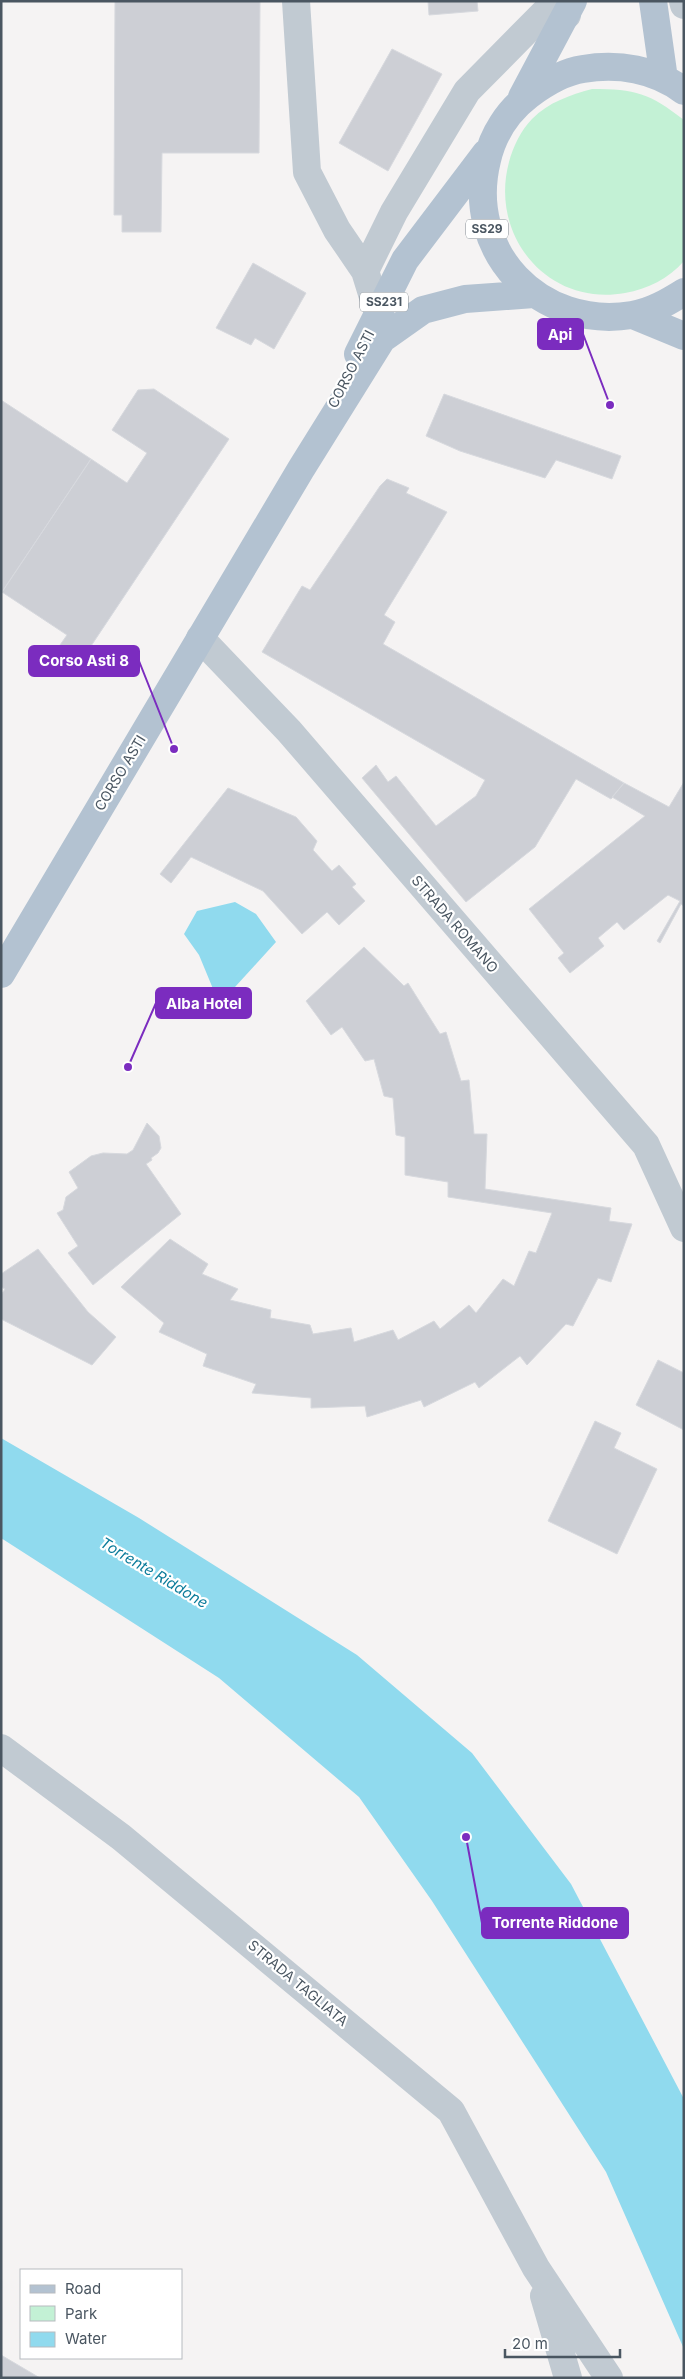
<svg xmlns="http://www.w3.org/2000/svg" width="685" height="2379" viewBox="0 0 685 2379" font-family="Inter,sans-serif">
<rect width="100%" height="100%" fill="#f5f3f3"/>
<path fill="#c3f1d5" d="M592,89C636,89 649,93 684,120V261C668,279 648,289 625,293C548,307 489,236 509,162C513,147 521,130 532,119C549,102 570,95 592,89Z"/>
<path fill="#90daee" d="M235,902L256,914L276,942L235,987L216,996L199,955L184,934L197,911Z
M1,1438L139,1518L357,1655L472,1753L571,1884L684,2099V2349L606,2172L432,1901L359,1797L219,1678L1,1538Z"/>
<path fill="#cdcfd5" stroke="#d7d9de" d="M115,1H260L259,153H162L161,232H122V215H114Z
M428,1H477L478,11L429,15Z
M392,49L442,74L388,171L339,143Z
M253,263L306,293L274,349L255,338L251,345L216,328Z
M154,389L229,439L75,670L53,655L67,635L2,592L91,459L127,483L147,453L112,430L138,390Z
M444,394L621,456L612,479L556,460L545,478L460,451L426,436Z
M1,400L91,459L2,592H1Z
M387,479L409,488L406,493L447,512L384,615L395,622L383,644L624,783L611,799L576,779L535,847L466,902L362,778L376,765L388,782L396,776L436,826L476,796L485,780L262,652L302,586L310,590L380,486Z
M684,782V906L681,904L660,943L657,941L680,901L668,895L624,930L617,922L598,938L604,946L570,973L558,958L564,953L529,909L645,816L612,797L624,783L669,807Z
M228,788L296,817L317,841L313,850L332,871L339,865L356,884L352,887L365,901L339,925L327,912L302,934L263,891L191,857L171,883L160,874Z
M364,947L404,986L408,983L440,1034L446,1032L461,1081L469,1080L474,1134H487L485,1189L611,1208L609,1221L632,1224L611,1282L598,1278L573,1326L566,1324L527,1365L520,1356L479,1388L475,1382L424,1407L421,1400L367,1417L365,1406L311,1408V1398L252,1393L256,1384L203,1366L207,1354L159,1332L164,1323L121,1287L170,1239L208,1264L202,1274L238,1289L230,1300L271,1310L270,1318L310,1325L313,1334L351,1328L354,1342L393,1330L398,1340L434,1321L440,1329L469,1305L476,1313L503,1279L514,1286L529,1251L536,1253L552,1213L448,1197V1182L405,1175V1137L396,1135L393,1098L384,1096L374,1059L365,1061L342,1027L331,1035L306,1001Z
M147,1123L159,1136L161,1148L158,1153L151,1158L152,1160L146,1164L181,1214L93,1285L68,1253L78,1246L57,1213L63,1210L66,1197L78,1188L69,1172L91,1156L103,1153L127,1154L133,1150Z
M38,1249L88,1312L116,1337L92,1365L1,1319V1295L5,1289L1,1287V1274Z
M658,1360L684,1373V1430L636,1405Z
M595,1421L621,1433L614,1448L657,1469L617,1554L548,1521Z
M1,2355L40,2378H1Z"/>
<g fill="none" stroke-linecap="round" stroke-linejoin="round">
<path stroke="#c1cad2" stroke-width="28" d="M296,1L307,172L337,230L365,271
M683,1L684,5
M378,313L365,271L394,212L467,91L546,11L567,15
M200,638L289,731L646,1145L684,1228
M1,1748L121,1837L451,2111L536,2268L609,2378
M544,2296L568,2378"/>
<path stroke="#b3c2d1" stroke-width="28" d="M653,1L664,79
M684,91C655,69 618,63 583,69C563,72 545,83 529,95C508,111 493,134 487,160C464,252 540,330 632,315C651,312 668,302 684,292
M522,97L573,1
M633,315L684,336
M358,354L405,260L486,153
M1,974L301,469L382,339L423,310L465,299L534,294"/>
</g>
<g text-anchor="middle" stroke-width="4.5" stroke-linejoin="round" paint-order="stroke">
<g fill="#fff" stroke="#808990" stroke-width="1">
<rect x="466" y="219.5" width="42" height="19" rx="4"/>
<rect x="360" y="292.5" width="48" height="19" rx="4"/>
</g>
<g font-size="12" font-weight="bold" fill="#4a5661">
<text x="487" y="233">SS29</text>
<text x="384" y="306">SS231</text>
</g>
<g font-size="14" fill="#4a5661" stroke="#fff">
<text transform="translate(351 369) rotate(-63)" y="5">CORSO ASTI</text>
<text transform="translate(120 773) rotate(-59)" y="5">CORSO ASTI</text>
<text transform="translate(455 924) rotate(49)" y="5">STRADA ROMANO</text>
<text transform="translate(298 1983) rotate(40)" y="5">STRADA TAGLIATA</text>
</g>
<g font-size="15" font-style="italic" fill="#0c7c9b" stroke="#fff">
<text transform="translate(154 1573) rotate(31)" y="5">Torrente Riddone</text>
</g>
</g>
<path fill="none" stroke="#7b2cbf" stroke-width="2" d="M610 405L583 334M174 749L139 661M128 1067L156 1003M466 1837L482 1923"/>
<g fill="#7b2cbf" stroke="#fff" stroke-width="2">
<circle cx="610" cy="405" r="5"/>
<circle cx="174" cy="749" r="5"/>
<circle cx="128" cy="1067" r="5"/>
<circle cx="466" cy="1837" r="5"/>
</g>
<g fill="#7b2cbf" stroke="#7b2cbf" stroke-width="2">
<rect x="538" y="319" width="45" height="30" rx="5"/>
<rect x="29" y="646" width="110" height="30" rx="5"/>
<rect x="156" y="988" width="95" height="30" rx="5"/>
<rect x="482" y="1908" width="146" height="30" rx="5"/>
</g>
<g font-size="15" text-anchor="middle" font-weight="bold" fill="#fff">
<text x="560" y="340">Api</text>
<text x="84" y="666">Corso Asti 8</text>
<text x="204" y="1009">Alba Hotel</text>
<text x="555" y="1928">Torrente Riddone</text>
</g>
<rect width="685" height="2379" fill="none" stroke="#4a5661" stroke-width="5"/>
<rect x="20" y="2269" width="162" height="90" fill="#ffffff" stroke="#b7bbc0"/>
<rect x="30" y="2285" width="25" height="8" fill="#b3c2d1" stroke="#b7bbc0"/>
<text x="65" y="2294" font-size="15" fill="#4a5661">Road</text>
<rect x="30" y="2306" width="25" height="15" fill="#c3f1d5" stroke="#b7bbc0"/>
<text x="65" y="2319" font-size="15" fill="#4a5661">Park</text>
<rect x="30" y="2332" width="25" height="15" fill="#90daee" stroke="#b7bbc0"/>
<text x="65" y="2344" font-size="15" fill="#4a5661">Water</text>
<path d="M505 2349v8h115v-8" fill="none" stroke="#4a5661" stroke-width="2.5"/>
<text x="512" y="2349" font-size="15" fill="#4a5661" stroke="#ffffff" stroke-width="4" paint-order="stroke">20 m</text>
</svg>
